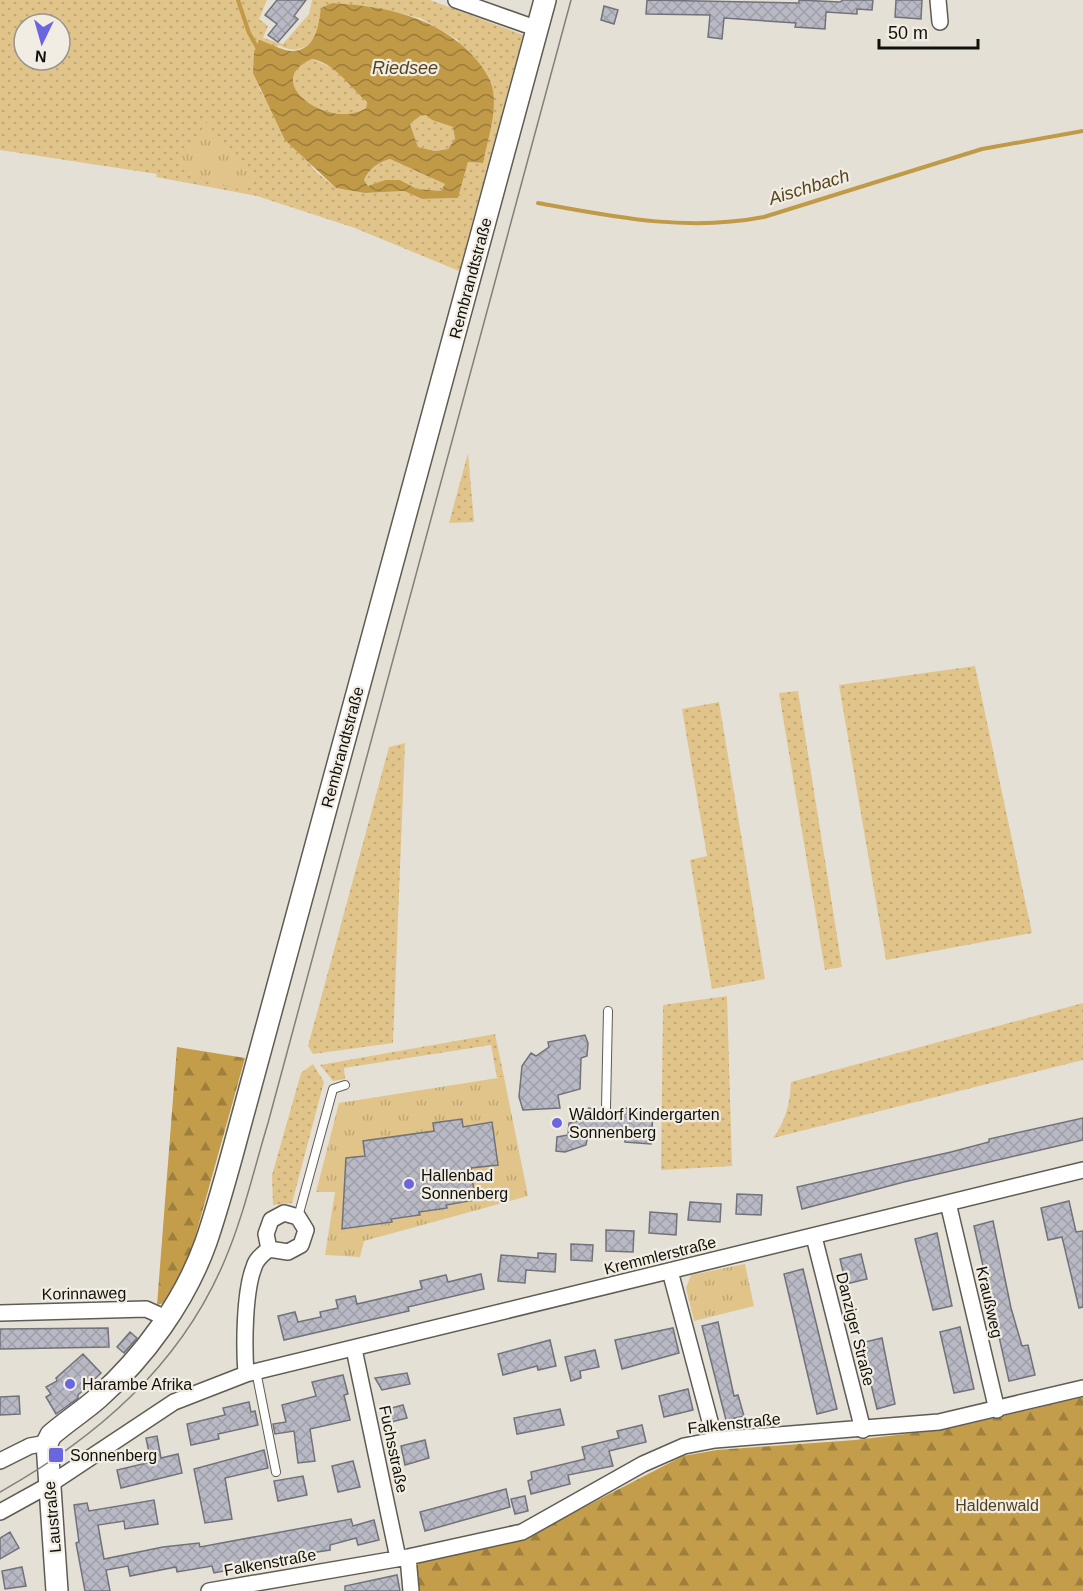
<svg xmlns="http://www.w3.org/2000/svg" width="1083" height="1591" viewBox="0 0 1083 1591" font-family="Arial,sans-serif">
<defs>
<pattern id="grass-dots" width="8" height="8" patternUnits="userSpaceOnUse" patternTransform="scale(1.5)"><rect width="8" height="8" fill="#e1c48a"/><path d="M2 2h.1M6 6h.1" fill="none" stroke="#c0a776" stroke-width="1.8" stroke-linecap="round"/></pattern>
<pattern id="forest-firs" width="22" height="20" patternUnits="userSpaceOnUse" patternTransform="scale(1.5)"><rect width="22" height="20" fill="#c49d4a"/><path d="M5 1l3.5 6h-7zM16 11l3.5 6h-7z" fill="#9e7f3c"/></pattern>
<pattern id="park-tufts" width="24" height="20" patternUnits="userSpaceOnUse" patternTransform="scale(1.5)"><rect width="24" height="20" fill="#e1c48a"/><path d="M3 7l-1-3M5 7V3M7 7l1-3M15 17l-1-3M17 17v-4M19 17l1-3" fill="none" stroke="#c0a776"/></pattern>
<pattern id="water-waves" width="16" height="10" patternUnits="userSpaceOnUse" patternTransform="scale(1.5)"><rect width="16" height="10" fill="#c19a47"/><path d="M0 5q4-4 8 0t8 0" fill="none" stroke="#9b7c3a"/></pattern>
<pattern id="building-cross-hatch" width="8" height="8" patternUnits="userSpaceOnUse" patternTransform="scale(1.5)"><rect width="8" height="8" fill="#b8b9c4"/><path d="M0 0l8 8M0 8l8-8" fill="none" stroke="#9d9ea7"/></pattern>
</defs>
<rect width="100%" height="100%" fill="#e5e0d6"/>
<path fill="url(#grass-dots)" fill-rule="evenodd" d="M0,0H267L259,19L268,26L263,38L283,44L309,14L312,0H430L523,35L459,271L355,228L257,196L156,177L157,174L0,150ZM332,3L367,6L420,18L458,40L482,163L468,162L458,198L422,199L404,191L365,193L336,188L315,171L264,97L259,88L278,45C313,62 318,27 332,3ZM24,24H60V60H24Z
M312,59L335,69L367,102L366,108C330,131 259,82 312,59Z
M426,115L432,120L453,127L455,139L448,149L435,151L418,147L410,124L420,116Z
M390,159L445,184L441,191L417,189L400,180H385L369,186L364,181C370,168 377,163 390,159Z
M468,453L474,522L449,523Z
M975,666L1032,933L886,960L839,685Z
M798,691L842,967L825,970L779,693Z
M719,702L765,979L712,989L690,860L707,856L682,709Z
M405,743L393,1043L313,1054L308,1046L389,747Z
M727,996L732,1166L661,1170L663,1005Z
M1083,1003V1060L773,1138C786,1121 790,1103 791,1082Z
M495,1034L504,1077L497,1078L491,1045L344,1068L345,1079L333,1081L320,1065Z
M313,1064L324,1082L292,1203L273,1205L272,1175L301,1073Z"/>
<path fill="url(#forest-firs)" d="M177,1047L245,1058L189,1259L171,1301L157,1305Z
M1083,1397V1591H416L412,1560L528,1536L683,1456L717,1450L855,1440L947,1429Z"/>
<path fill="url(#park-tufts)" d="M208,121L213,134L229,154L250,171L251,179L247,191C216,183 201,185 180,159Z
M504,1077L528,1196L364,1241L360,1257L325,1255L335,1192H316L339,1103Z
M745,1264L754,1306L694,1321L686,1288L691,1275Z"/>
<path fill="url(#water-waves)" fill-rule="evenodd" d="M332,3C384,6 436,16 473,56C482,66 491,78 493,91C497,114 487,141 483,163L468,162L458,198L422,199L404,191L365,193L336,188L285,140L253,73L254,53L259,40C269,43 283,51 292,51C315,51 319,26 321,8ZM312,59C335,63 350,87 367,102L366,108C330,131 259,82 312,59ZM426,115L432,120L453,127L455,139L448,149L435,151L418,147L410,124L420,116ZM390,159L445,184L441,191L417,189L400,180H385L368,186L364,180C370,168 377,163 390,159Z"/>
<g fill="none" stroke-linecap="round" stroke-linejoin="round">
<path stroke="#c19a47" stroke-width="4" d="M238,0L249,33L258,49
M538,203C614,217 687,232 764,217L982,149L1083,131"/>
</g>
<path fill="url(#building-cross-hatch)" stroke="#71727b" stroke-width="1.5" d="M277,0H306L294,16L298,19L278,42L268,35L277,24L265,15Z
M647,0L799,3V0L840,2L843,0H873L872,10L857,9V14L826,12L825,29L795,27L796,23L724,18L722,39L708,37L710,15L646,14Z
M896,0H922L921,19L895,17Z
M604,6L618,10L614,24L601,20Z
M585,1035L588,1043L587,1056L581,1058L580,1089L558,1095L560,1108L523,1110L519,1097L522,1066L531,1053L536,1056L549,1047L548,1042Z
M589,1108L606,1114L623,1113V1108L641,1109V1114H653L651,1144L625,1142V1137H612V1131L588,1134L586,1145L565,1152L556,1151L557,1137L568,1135L569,1123L578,1121Z
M1083,1118V1140L904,1182L802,1209L797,1187L951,1152L989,1142V1139Z
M462,1119L463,1127L492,1122L498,1165L471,1168L475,1200L446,1205L447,1208L419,1212L420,1215L391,1219L392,1222L342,1229L346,1158L365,1156L363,1141L434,1131L433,1123Z
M737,1194L762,1195L761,1215L736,1214Z
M1069,1201L1076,1232L1083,1231V1307L1079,1308L1062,1237L1048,1240L1041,1208Z
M690,1202L721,1204L720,1222L688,1220Z
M650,1212L677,1214L676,1235L649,1233Z
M993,1221L1011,1308L1022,1346L1028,1345L1035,1375L1009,1381L974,1226Z
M606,1230L634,1231L633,1252L606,1251Z
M937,1233L952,1306L933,1310L915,1239Z
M571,1244L593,1245L592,1261L571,1260Z
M538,1253L556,1254L555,1272L526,1270L525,1283L498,1281L501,1255L538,1258Z
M861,1254L867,1279L846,1284L840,1259Z
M803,1269L837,1409L817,1414L784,1274Z
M481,1274L484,1289L408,1307L409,1311L284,1340L278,1316L295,1312L298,1322L321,1317L320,1312L338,1308L336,1300L355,1296L357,1304L422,1289L420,1281L446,1275L448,1282Z
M718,1322L734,1396L738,1395L744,1416L726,1420L702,1326Z
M960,1327L974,1389L954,1393L940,1332Z
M108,1328L109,1347L0,1349V1329Z
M673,1328L679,1353L622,1369L615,1340Z
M130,1332L137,1338L124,1353L117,1347Z
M882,1338L895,1404L877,1409L861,1343Z
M550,1340L556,1366L538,1370L537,1366L503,1375L498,1354Z
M595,1350L599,1367L580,1371L581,1378L571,1381L565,1357Z
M83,1354L101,1373L78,1395V1398L56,1414L46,1397L51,1394L46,1387L57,1381L56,1378Z
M407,1373L410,1384L382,1390L375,1378Z
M343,1375L348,1394L344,1395L350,1420L310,1429L315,1461L298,1463L294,1431L275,1434L273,1424L286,1422L282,1405L316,1396L312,1382Z
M688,1389L693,1410L664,1417L659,1396Z
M19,1396L20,1414L0,1415V1397Z
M249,1402L251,1412L255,1411L258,1425L218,1434L219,1439L191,1445L187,1424L225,1415L223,1408Z
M403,1405L407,1418L391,1422L388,1409Z
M560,1409L564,1425L517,1434L514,1418Z
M642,1425L646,1442L609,1451L613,1466L568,1475L570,1484L531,1494L528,1481L532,1479L531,1472L585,1459L582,1447L619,1438L617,1431Z
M157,1436L161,1458L178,1454L182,1473L121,1488L117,1470L151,1462L146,1438Z
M425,1440L429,1458L405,1465L401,1446Z
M264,1450L268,1468L225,1478L232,1519L205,1523L194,1469Z
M353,1461L360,1487L338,1492L332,1466Z
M303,1476L307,1495L278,1501L274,1481Z
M506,1489L510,1507L425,1531L420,1512Z
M525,1496L528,1511L515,1514L511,1499Z
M154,1500L158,1524L125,1529L124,1521L98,1525L104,1559L163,1547L199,1543L200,1547L351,1519L353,1526L374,1520L379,1540L358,1545L356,1538L330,1545V1550L264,1560L265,1563L214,1573L212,1566L177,1572L176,1567L130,1576L128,1566L106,1570L110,1591H85L76,1543L79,1542L74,1505L87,1503L89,1511Z
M10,1532L19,1548L0,1559V1538Z
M22,1567L26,1586L5,1589L2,1571Z
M397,1575L400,1591H345V1586Z"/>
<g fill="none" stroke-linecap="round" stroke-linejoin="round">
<g stroke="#605c53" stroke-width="10">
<path id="lane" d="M606,1108L608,1011
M298,1217L333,1089L345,1085
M256,1371L276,1472"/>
</g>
<g stroke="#605c53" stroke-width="18">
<path id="street" d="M456,0L538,29
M938,0L940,22
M948,1203L997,1410
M284,1213L298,1217L306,1230L301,1245L288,1252L269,1249L266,1234L271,1220Z
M814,1237L863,1430
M670,1271L715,1440
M0,1313L146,1309L166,1318
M354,1349L398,1558
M246,1374C244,1347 244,1292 254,1267C256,1259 263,1254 269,1249
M0,1461L30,1446L47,1443
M0,1512L49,1485L174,1402L246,1374L1083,1170
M408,1557L411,1591
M209,1591L408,1557L522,1532L643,1464L684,1446L715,1440L939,1422L1083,1388"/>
</g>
<g stroke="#605c53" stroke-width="24">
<path id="secondary" d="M57,1591L47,1443L51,1435C66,1422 83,1411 98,1398C144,1357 185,1301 206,1242C216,1213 224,1184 232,1155L545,0"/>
</g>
<use href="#lane" stroke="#fff" stroke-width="8"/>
<use href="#street" stroke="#fff" stroke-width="15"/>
<use href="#secondary" stroke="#fff" stroke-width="21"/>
<path stroke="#837f78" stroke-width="1.5" d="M0,1492C96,1438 180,1366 224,1262C243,1218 254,1169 268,1123L571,0"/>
</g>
<g fill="#6966df" stroke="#f2ede3" stroke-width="2">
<circle cx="557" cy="1123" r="6"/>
<circle cx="409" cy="1184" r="6"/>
<circle cx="70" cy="1384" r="6"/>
<rect x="48" y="1447" width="16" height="16" rx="3"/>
</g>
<g text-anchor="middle" stroke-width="4.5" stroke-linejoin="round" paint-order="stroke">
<g font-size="16" fill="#11100c" stroke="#f2ede3">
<text transform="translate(470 278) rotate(-75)" y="6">Rembrandtstraße</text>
<text transform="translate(342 747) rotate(-75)" y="6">Rembrandtstraße</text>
<text transform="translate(660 1255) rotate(-14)" y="6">Kremmlerstraße</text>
<text transform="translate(84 1293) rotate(-1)" y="6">Korinnaweg</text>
<text transform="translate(990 1302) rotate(77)" y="6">Kraußweg</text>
<text transform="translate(856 1329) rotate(76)" y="6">Danziger Straße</text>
<text transform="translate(734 1423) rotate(-6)" y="6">Falkenstraße</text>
<text transform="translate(394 1449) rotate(78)" y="6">Fuchsstraße</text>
<text transform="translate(52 1517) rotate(-95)" y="6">Laustraße</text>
<text transform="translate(270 1562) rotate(-10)" y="6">Falkenstraße</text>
</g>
<g font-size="16" fill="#11100c" stroke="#f2ede3" text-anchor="start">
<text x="569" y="1120">Waldorf Kindergarten<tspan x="569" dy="18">Sonnenberg</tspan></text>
<text x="421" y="1181">Hallenbad<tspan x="421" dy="18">Sonnenberg</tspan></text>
<text x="82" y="1390">Harambe Afrika</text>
<text x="70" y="1461">Sonnenberg</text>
</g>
<g font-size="16" fill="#503f1c" stroke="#f2ede3">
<text x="997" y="1511">Haldenwald</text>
</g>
<g font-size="18" font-style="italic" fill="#564522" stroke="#f2ede3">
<text x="405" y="74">Riedsee</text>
<text transform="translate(809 187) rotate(-17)" y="6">Aischbach</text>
</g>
</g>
<g transform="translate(42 42) rotate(185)"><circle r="28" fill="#f2ede3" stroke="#98958d" stroke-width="1.5"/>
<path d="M0-4.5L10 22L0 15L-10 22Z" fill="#6966df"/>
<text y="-9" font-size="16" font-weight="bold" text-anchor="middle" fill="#11100c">N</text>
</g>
<path d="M879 39v9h99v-9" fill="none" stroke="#11100c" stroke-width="3"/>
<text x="888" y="39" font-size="18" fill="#11100c" stroke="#f2ede3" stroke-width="4.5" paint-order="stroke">50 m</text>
</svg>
